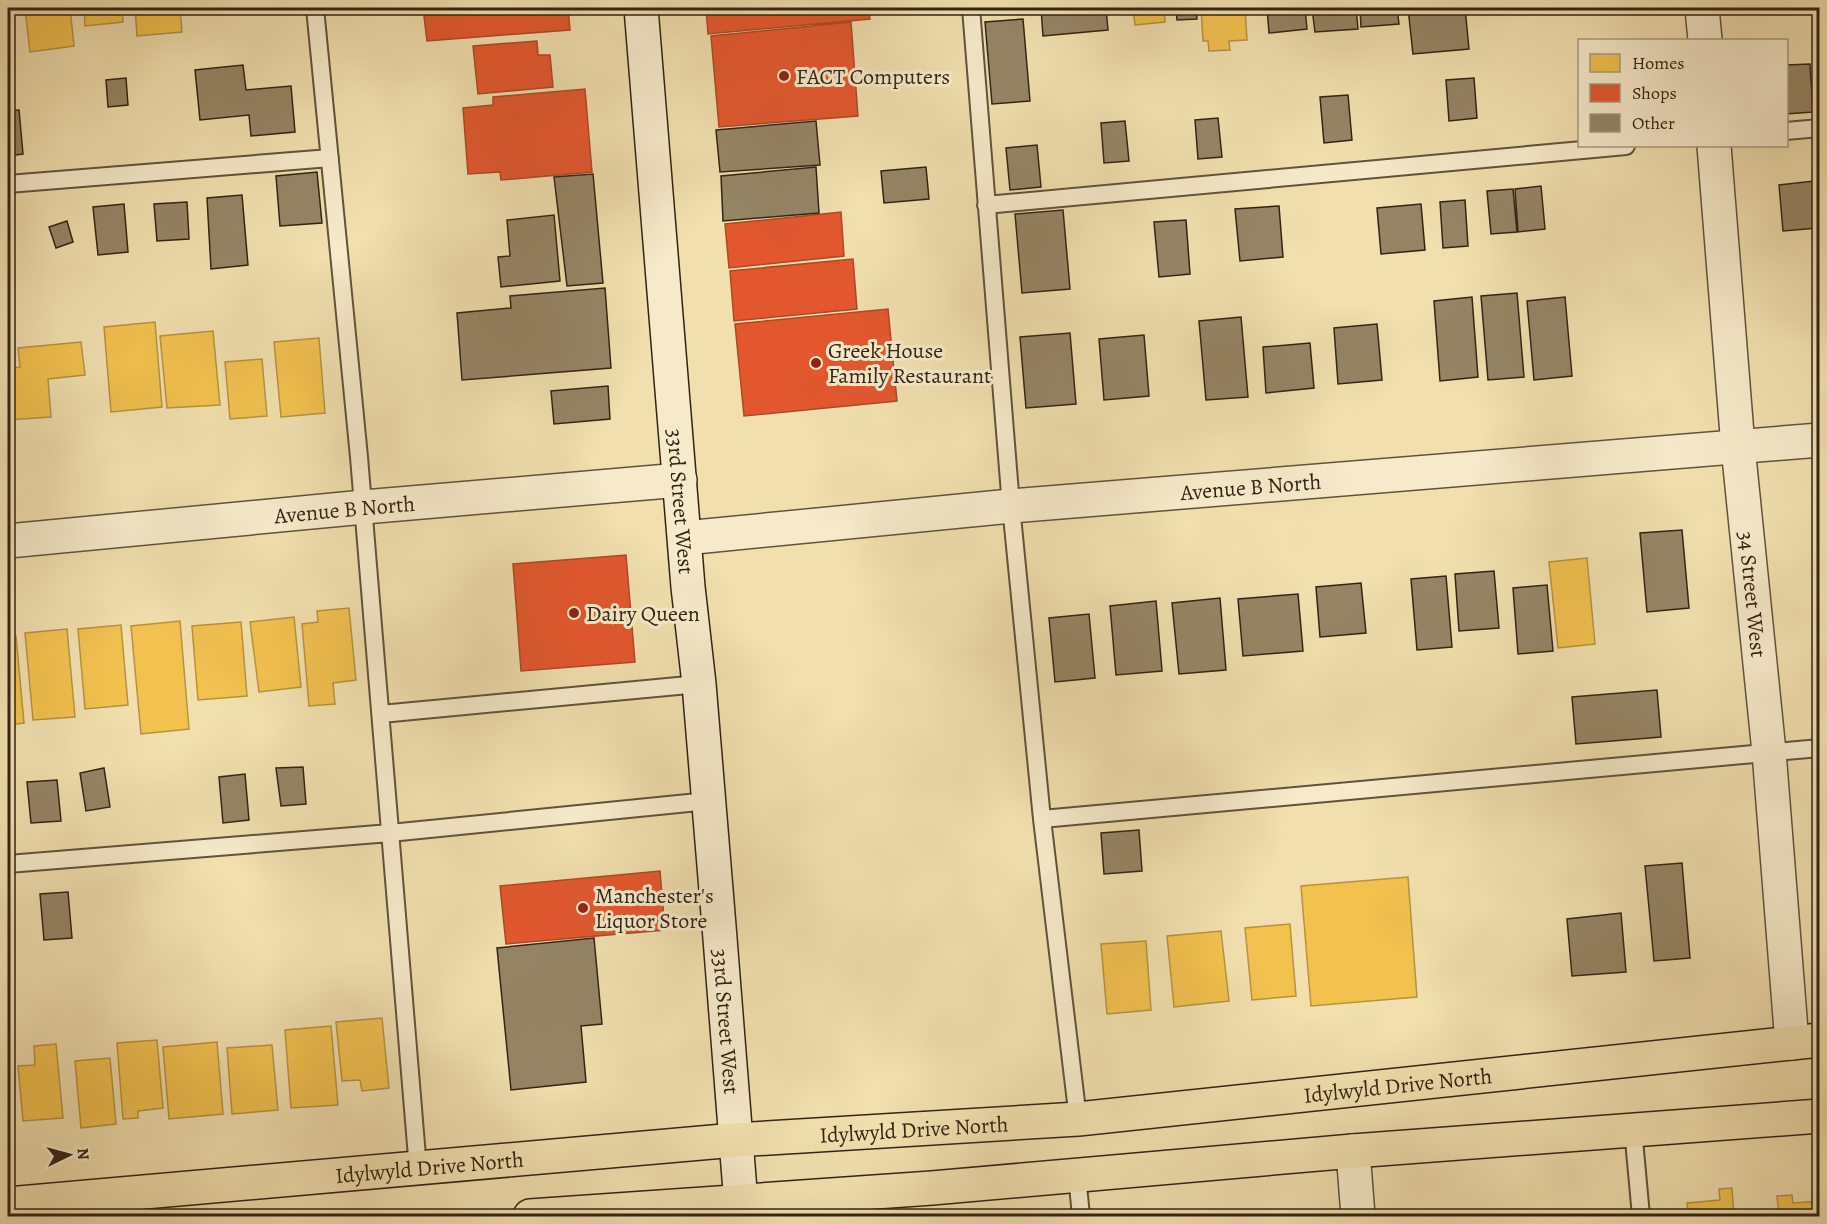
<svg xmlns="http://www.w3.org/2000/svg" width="1827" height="1224" viewBox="0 0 1827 1224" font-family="Alegreya,serif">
<rect width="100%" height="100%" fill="#f1dfae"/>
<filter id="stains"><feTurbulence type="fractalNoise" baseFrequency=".00333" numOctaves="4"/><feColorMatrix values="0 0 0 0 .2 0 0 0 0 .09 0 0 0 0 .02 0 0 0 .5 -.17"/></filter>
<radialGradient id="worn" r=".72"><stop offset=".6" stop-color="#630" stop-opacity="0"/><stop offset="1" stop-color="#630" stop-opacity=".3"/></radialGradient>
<path fill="#f2c14e" stroke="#b8923d" stroke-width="1.5" d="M8,8L12,49H8Z
M25,8H70L74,46L30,52Z
M84,8H122L123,22L85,26Z
M135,8H180L182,32L137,36Z
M1133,8H1164L1165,22L1135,25Z
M1201,8H1245L1247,40L1229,41L1230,50L1209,51L1208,41H1203Z
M155,322L162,407L111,412L104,327Z
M213,331L220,405L167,408L160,336Z
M319,338L325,413L281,417L274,342Z
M81,342L85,375L48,379L51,417L8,420V368L20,367L18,348Z
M262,359L267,416L230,419L225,362Z
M1587,558L1595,644L1558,648L1549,562Z
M349,608L356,680L333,683L335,704L309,706L302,624L318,622L317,611Z
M294,617L301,687L259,692L250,622Z
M180,621L189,729L141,734L131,626Z
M241,622L247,696L198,700L192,626Z
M121,625L128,705L85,709L78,629Z
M67,629L75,717L33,720L25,633Z
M16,636L24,723L8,725V637Z
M1408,877L1417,997L1311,1006L1301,886Z
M1290,924L1296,996L1252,1000L1245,928Z
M1221,931L1229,1001L1174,1007L1167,936Z
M1146,941L1151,1010L1107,1014L1101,944Z
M382,1018L389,1088L362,1091L360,1080L342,1081L336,1022Z
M331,1026L338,1105L291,1108L285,1030Z
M157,1040L163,1108L138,1111V1118L123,1119L117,1043Z
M217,1042L223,1114L169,1119L163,1047Z
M56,1044L63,1118L23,1121L18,1066L35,1065L34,1046Z
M272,1045L278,1110L232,1114L227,1048Z
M110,1058L116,1124L81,1128L75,1061Z
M1732,1188L1734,1216H1688L1687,1203L1720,1200L1719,1189Z
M1792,1195L1793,1203L1820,1201V1216H1779L1777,1196Z"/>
<path fill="#e4572e" stroke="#ae4826" stroke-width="1.5" d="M423,8H568L570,30L427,41Z
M706,8H869L870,19L708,34Z
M851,22L858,116L719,127L711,36Z
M537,41L538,55H550L553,87L478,94L473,46Z
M585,89L592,172L501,180L500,172L468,174L463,108L493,105V97Z
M841,212L844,256L729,268L725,224Z
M853,259L857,309L734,321L730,271Z
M888,309L897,401L744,416L735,324Z
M626,555L635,662L521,671L513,564Z
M660,871L665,930L506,944L500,886Z"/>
<path fill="#958565" stroke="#312415" stroke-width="1.5" d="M1041,8H1106L1108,30L1043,36Z
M1176,8H1196L1197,19L1177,20Z
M1267,8H1305L1307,29L1269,33Z
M1312,8H1356L1358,29L1315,32Z
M1360,8H1397L1399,24L1361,27Z
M1408,8H1465L1469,49L1413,54Z
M1591,8H1639V10L1591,13Z
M1023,19L1030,101L992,104L985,22Z
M1810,64L1813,112L1786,114V65Z
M243,65L246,90L291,86L295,132L251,136L249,115L200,120L195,70Z
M126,78L128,105L108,107L106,80Z
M1474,78L1477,118L1449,121L1446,80Z
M1348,95L1352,140L1324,143L1320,97Z
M19,110L23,154L8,156V111Z
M1218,118L1222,157L1198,159L1195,120Z
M816,121L820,165L720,172L716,130Z
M1125,121L1129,161L1104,163L1101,123Z
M1037,145L1041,187L1010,190L1006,148Z
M816,167L819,213L723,221L721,176Z
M926,167L929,199L884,203L881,171Z
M317,172L322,223L280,226L276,176Z
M593,174L603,283L567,286L554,177Z
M1814,181L1818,228L1783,231L1779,185Z
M1541,186L1545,229L1518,232L1515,189Z
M1513,189L1517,232L1491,234L1487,191Z
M242,195L248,265L211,269L207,198Z
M1465,200L1468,246L1443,248L1440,202Z
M187,202L189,239L157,241L154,204Z
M124,204L128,252L98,255L93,207Z
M1421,204L1425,250L1381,254L1377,208Z
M1279,206L1283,257L1240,261L1235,209Z
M1063,210L1070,289L1022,293L1015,214Z
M554,215L560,281L501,287L498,257L510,256L507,220Z
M1186,220L1190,274L1159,277L1154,222Z
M67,221L73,242L56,248L49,227Z
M605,288L611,368L462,380L457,313L511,308L510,296Z
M1517,293L1524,377L1488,380L1481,296Z
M1472,297L1478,377L1440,381L1434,301Z
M1565,297L1572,376L1534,380L1527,301Z
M1241,317L1248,397L1206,400L1199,321Z
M1377,324L1382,380L1338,384L1334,328Z
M1070,333L1076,404L1026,408L1020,337Z
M1144,335L1149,396L1104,400L1099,339Z
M1310,343L1314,388L1266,393L1263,347Z
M608,386L610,419L554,424L551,391Z
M1682,530L1689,608L1647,612L1640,533Z
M1494,571L1499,628L1459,631L1455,574Z
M1446,576L1452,647L1417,650L1411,579Z
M1361,583L1366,633L1320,637L1316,587Z
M1547,585L1553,651L1518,654L1513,588Z
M1298,594L1303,651L1243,656L1238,599Z
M1220,598L1226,670L1179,674L1172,603Z
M1156,601L1162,671L1116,675L1110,606Z
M1089,614L1095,678L1055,682L1049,618Z
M1657,690L1661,737L1576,744L1572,697Z
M303,767L306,804L281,806L276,768Z
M104,768L110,807L86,811L80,773Z
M245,774L249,820L223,823L219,777Z
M57,780L61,821L31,823L27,782Z
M1139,830L1142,871L1104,874L1101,833Z
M1682,863L1690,958L1654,961L1645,866Z
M68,892L72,938L44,940L40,894Z
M1621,913L1626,972L1572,976L1567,919Z
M594,938L602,1024L581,1026L586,1082L511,1090L497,948Z"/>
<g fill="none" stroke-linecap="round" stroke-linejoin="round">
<g stroke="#61533b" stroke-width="20">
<path id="service" d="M315,8L359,457L418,1169
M971,8L1011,506L1042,819L1078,1119
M1786,131L1820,128
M8,184L330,158
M986,205L1626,146
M381,714L699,684
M1042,819L1820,748
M8,864L390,833L708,801
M1633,1129L1641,1216
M1077,1175L1081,1216"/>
</g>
<g stroke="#61533b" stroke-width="36">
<g id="minor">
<path d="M1702,8L1705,40"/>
<path id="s1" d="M1714,146L1738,447L1769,752L1792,1043"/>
<path id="s2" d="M685,538L1011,506L1820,440"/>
<path id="s3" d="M8,541L364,507L680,480"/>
<path d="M1353,1151L1358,1216"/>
</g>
</g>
<g stroke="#312415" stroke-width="36">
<g id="secondary">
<path id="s4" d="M641,8L688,587L699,684L719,926L742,1216"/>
</g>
</g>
<g stroke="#312415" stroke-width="36">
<g id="primary">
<path id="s5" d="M8,1204L735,1140L1078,1119L1820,1040"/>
<path d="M530,1216L932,1188L1353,1151L1820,1116"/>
</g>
</g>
<use href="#service" stroke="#f6eaca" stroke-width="16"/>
<use href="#minor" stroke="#f6eaca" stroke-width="33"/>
<use href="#secondary" stroke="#f6eaca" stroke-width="33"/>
<use href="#primary" stroke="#f1dfae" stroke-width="33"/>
</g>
<g fill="#8f2418" stroke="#f6eaca" stroke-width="2">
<circle cx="784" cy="76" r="6"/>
<circle cx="816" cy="363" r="6"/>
<circle cx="574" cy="613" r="6"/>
<circle cx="583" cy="908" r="6"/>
</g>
<g text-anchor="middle" stroke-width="6" stroke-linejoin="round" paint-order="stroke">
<g font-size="22" fill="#312415" stroke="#f6eaca" text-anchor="start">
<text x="796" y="84">FACT Computers</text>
<text x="828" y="358">Greek House<tspan x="828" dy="25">Family Restaurant</tspan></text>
<text x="586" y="621">Dairy Queen</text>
<text x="595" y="903">Manchester's<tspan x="595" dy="25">Liquor Store</tspan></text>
</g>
<g font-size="22" fill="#312415" stroke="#f6eaca">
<text dy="8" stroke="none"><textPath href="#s2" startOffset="568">Avenue B North</textPath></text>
<text dy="8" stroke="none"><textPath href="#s4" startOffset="495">33rd Street West</textPath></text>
<text dy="8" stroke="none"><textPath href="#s3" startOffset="338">Avenue B North</textPath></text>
<text dy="8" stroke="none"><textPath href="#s1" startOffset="450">34 Street West</textPath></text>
<text dy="8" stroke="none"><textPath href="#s4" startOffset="1017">33rd Street West</textPath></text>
<text dy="8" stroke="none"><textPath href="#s5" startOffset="1395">Idylwyld Drive North</textPath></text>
<text dy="8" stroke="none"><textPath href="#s5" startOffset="909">Idylwyld Drive North</textPath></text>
<text dy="8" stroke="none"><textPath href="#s5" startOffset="423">Idylwyld Drive North</textPath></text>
</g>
</g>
<rect width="1827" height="1224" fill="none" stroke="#f1dfae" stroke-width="30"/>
<rect x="9" y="9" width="1809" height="1206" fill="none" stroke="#312415" stroke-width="3"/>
<rect x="15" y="15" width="1797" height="1194" fill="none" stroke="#312415" stroke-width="1.5"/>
<rect x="1578" y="39" width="210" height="108" fill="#f6eaca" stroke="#a79b82" stroke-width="1.5"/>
<rect x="1590" y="54" width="30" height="18" fill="#f2c14e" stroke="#a79b82" stroke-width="1.5"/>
<text x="1632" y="69" font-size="18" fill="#312415">Homes</text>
<rect x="1590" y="84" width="30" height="18" fill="#e4572e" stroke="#a79b82" stroke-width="1.5"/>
<text x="1632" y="99" font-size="18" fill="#312415">Shops</text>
<rect x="1590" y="114" width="30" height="18" fill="#958565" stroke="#a79b82" stroke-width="1.5"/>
<text x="1632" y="129" font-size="18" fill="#312415">Other</text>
<g transform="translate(69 1155) rotate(85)" stroke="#f6eaca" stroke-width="4.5" paint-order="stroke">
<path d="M0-4.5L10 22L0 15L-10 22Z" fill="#312415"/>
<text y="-9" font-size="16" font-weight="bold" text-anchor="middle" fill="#312415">N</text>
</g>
<rect width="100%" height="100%" filter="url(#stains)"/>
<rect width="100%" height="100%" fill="url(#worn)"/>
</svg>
